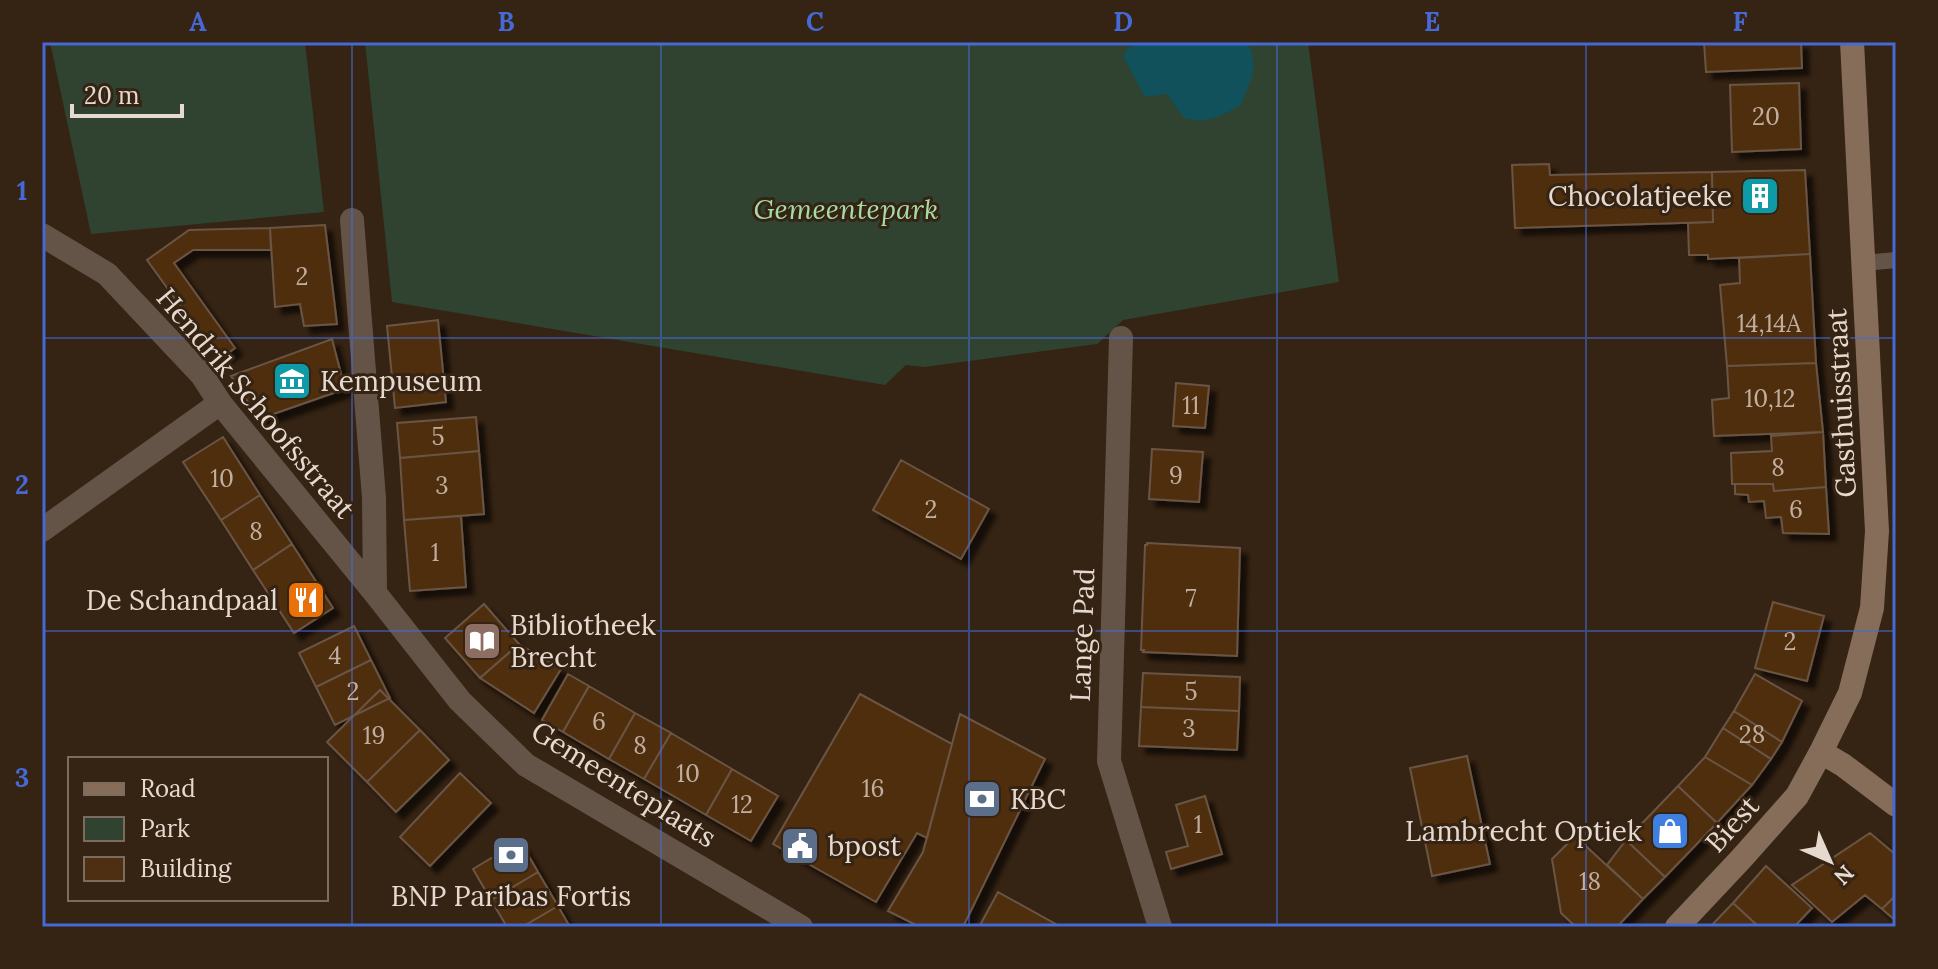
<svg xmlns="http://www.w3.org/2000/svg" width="1938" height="969" viewBox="0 0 1938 969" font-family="Lora,serif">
<defs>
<filter id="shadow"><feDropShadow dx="7" dy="7" stdDeviation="2" flood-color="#0009"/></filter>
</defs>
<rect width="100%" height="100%" fill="#352313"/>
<path fill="#2f4330" d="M50,42H305L324,212L91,234Z
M365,42H1308L1339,282L1123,320L1097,344L924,367L906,365L885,385L392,302Z"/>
<path fill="#11515b" d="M1133,42H1247C1261,67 1250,80 1241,105C1221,116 1207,124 1184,118L1167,94L1145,97L1123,56Z"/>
<path fill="#4f2f11" stroke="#6a5544" stroke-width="2" filter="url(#shadow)" d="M1704,42H1801L1802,68L1706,72Z
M1799,83L1801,149L1732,152L1730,85Z
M1549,164L1550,175L1712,172L1713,222L1515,228L1512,165Z
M1805,170L1810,254L1708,259V255H1689L1688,223L1713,222L1712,172Z
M325,225L337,324L304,326L300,304L275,307L270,228Z
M270,228L271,250H193L174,263L235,348L219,360L147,260L189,230Z
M1810,254L1816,363L1727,366L1720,285L1740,283L1739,258Z
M438,320L446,402L395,408L387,326Z
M332,339L345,389L259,419L231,376Z
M1816,363L1823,432L1714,436L1712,400L1729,398L1727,366Z
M1176,383L1209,386L1205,428L1173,426Z
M476,417L479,451L400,458L397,423Z
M1823,432L1826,487L1774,491L1773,484H1732L1731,453L1772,451L1771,436Z
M223,437L260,495L221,520L183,462Z
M1152,449L1203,452L1199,502L1149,499Z
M479,451L484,514L404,520L400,458Z
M901,460L989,509L961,559L873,510Z
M1735,484H1773L1774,491L1826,487L1829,534L1783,533L1781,517L1766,518L1764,501L1749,502L1748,495L1735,494Z
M260,495L292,544L253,570L221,520Z
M461,516L466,587L410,591L404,520Z
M1147,543L1240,548L1237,656L1143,652L1144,650H1141L1145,545H1147Z
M292,544L333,608L294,633L253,570Z
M1773,602L1824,616L1807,681L1755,668Z
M484,604L519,644L480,678L445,638Z
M354,626L371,660L316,687L299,653Z
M519,644L561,669L534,713L480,678Z
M371,660L390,698L335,725L316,687Z
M1143,673L1240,677L1239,711L1141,707Z
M568,674L589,686L563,732L542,720Z
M1755,674L1802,701L1782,742L1734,711Z
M589,686L635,713L609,759L563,732Z
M380,690L420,730L367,782L327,742Z
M860,694L952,744L927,838L917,833L876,902L773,844Z
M1141,707L1239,711L1237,750L1139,746Z
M1734,711L1782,742L1771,759L1723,728Z
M635,713L671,733L644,779L609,759Z
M960,714L1045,759L963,927H920L888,911L923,852Z
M1723,728L1771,759L1752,785L1705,757Z
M420,730L449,760L396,812L367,782Z
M671,733L732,769L706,815L644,779Z
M1467,756L1490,864L1432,876L1410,768Z
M1705,757L1752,785L1717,823L1678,786Z
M732,769L778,796L751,841L706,815Z
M460,773L491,803L430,866L400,837Z
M1678,786L1717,823L1665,877L1626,840Z
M1205,796L1222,854L1171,869L1166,852L1188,846L1176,805Z
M1870,833L1896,855V895L1882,909L1865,895L1832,922L1792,885Z
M1575,836L1643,899L1617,927H1576L1561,913L1552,859Z
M1626,840L1665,877L1643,899L1607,865Z
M520,841L538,872L491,900L473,869Z
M1766,866L1812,908L1794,927H1759L1733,903Z
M538,872L558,906L522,927H507L491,900Z
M998,892L1061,927H979Z
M1896,895V921L1882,909Z
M1733,903L1759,927H1710Z
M558,906L570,927H522Z"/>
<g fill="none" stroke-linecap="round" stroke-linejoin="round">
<path stroke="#645448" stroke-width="16" d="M1864,263L1896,260"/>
<path stroke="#645448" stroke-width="24" d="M352,220L374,498L375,593
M42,235L107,274L202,375L220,403L375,593L460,701L526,765L801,927
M1121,338L1109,761L1160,927
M42,530L220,403"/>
<path stroke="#866d5a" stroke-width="24" d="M1821,752L1843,765L1896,805
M1677,927L1741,859L1797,796L1821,752L1850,693L1872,608L1877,531L1852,42"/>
</g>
<path fill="none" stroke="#456ad6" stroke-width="2" stroke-opacity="0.55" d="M352,42V927M661,42V927M969,42V927M1277,42V927M1586,42V927M42,338H1896M42,631H1896"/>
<defs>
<g id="building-square" transform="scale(2)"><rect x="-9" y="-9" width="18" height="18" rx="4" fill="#0f9aa8" stroke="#352313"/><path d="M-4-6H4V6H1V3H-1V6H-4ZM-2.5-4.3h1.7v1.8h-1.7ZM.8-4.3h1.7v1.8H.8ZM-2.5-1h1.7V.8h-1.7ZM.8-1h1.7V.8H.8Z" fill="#fff"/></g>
<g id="museum-square" transform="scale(2)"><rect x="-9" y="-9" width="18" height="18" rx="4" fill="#0f9aa8" stroke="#352313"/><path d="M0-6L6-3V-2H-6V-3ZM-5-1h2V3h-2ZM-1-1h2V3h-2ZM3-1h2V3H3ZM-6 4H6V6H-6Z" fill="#fff"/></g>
<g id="restaurant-square" transform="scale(2)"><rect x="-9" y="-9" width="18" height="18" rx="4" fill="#e8710a" stroke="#352313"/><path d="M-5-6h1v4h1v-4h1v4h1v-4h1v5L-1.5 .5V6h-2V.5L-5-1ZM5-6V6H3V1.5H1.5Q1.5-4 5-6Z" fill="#fff"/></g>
<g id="library-square" transform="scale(2)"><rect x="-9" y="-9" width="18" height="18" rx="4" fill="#8d6e63" stroke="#352313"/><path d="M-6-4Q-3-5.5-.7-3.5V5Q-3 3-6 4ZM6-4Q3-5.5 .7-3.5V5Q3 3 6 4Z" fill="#fff"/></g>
<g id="bank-square" transform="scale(2)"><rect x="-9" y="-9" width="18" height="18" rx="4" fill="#5c6f8a" stroke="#352313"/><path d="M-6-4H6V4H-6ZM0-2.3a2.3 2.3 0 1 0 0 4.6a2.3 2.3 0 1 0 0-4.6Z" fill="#fff"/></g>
<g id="shop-square" transform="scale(2)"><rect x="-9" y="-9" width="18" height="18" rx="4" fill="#3f7fe0" stroke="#352313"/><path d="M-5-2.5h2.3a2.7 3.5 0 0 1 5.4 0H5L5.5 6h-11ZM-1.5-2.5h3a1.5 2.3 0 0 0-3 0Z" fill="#fff"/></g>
<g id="civic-square" transform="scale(2)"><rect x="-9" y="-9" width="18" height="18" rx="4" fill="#5c6f8a" stroke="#352313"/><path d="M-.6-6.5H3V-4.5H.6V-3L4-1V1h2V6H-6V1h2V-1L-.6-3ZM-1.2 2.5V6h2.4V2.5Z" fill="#fff"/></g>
</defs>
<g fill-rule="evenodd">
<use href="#building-square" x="1760" y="196"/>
<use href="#museum-square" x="292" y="381"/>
<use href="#restaurant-square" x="306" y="600"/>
<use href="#library-square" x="482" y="641"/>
<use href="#bank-square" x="982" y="799"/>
<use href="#shop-square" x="1670" y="831"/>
<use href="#civic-square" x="800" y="846"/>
<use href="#bank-square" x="511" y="855"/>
</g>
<g text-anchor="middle" stroke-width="6" stroke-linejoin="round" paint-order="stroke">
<g font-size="24" fill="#c0afa0">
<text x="1766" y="125">20</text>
<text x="302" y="285">2</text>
<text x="1769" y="332">14,14A</text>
<text x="1770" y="407">10,12</text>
<text x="1191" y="414">11</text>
<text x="438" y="445">5</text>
<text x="1778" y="476">8</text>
<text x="1176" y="484">9</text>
<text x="222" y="487">10</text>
<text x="442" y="494">3</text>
<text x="931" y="518">2</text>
<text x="1796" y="518">6</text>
<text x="256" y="540">8</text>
<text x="435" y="561">1</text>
<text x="1191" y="607">7</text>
<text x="1790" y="650">2</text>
<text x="335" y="664">4</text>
<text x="353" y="700">2</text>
<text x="1191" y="700">5</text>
<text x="599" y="730">6</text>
<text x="1189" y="737">3</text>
<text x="1752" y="743">28</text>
<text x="374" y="744">19</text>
<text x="640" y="754">8</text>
<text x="688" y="782">10</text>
<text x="873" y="797">16</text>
<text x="742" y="813">12</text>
<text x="1198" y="833">1</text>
<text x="1590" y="890">18</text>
</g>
<g font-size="28" fill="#e6dad0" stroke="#352313" text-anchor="start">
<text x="1732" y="206" text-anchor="end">Chocolatjeeke</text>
<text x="320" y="391">Kempuseum</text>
<text x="278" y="610" text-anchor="end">De Schandpaal</text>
<text x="510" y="635">Bibliotheek<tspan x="510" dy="32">Brecht</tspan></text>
<text x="1010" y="809">KBC</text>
<text x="1642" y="841" text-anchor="end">Lambrecht Optiek</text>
<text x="828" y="856">bpost</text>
<text x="511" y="906" text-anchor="middle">BNP Paribas Fortis</text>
</g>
<g font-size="28" font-style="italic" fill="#a4dba6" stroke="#352313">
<text x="846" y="219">Gemeentepark</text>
</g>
<g font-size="28" fill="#e6dad0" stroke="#352313">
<text transform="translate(256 403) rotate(50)" y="10">Hendrik Schoofsstraat</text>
<text transform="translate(1841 403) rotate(-93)" y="10">Gasthuisstraat</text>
<text transform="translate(1082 635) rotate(-88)" y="10">Lange Pad</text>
<text transform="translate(624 784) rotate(32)" y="10">Gemeenteplaats</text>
<text transform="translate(1732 824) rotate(-48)" y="10">Biest</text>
</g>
</g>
<rect width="1938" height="969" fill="none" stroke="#352313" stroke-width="88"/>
<rect x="68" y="757" width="260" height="144" fill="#352313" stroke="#7c6c5f" stroke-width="2"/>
<rect x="84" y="783" width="40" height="12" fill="#866d5a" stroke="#7c6c5f" stroke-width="2"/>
<text x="140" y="797" font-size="24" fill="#e6dad0">Road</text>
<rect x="84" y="817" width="40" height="24" fill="#2f4330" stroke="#7c6c5f" stroke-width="2"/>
<text x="140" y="837" font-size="24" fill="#e6dad0">Park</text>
<rect x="84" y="857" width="40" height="24" fill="#4f2f11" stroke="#7c6c5f" stroke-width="2"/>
<text x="140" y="877" font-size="24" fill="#e6dad0">Building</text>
<g transform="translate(1830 861) rotate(135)" stroke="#352313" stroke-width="6" paint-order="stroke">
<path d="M0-6L14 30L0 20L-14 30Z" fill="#e6dad0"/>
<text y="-12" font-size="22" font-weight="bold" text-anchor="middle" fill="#e6dad0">N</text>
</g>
<path d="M72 104v12h110v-12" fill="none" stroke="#e6dad0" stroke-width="4"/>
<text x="84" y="104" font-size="24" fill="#e6dad0" stroke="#352313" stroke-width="6" paint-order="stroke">20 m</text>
<rect x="44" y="44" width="1850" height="881" fill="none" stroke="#456ad6" stroke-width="3"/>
<g font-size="26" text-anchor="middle" font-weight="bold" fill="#456ad6">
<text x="198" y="31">A</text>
<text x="506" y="31">B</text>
<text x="815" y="31">C</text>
<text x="1123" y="31">D</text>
<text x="1432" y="31">E</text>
<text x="1740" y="31">F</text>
<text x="22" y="200">1</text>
<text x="22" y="494">2</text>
<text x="22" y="787">3</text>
</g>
</svg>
